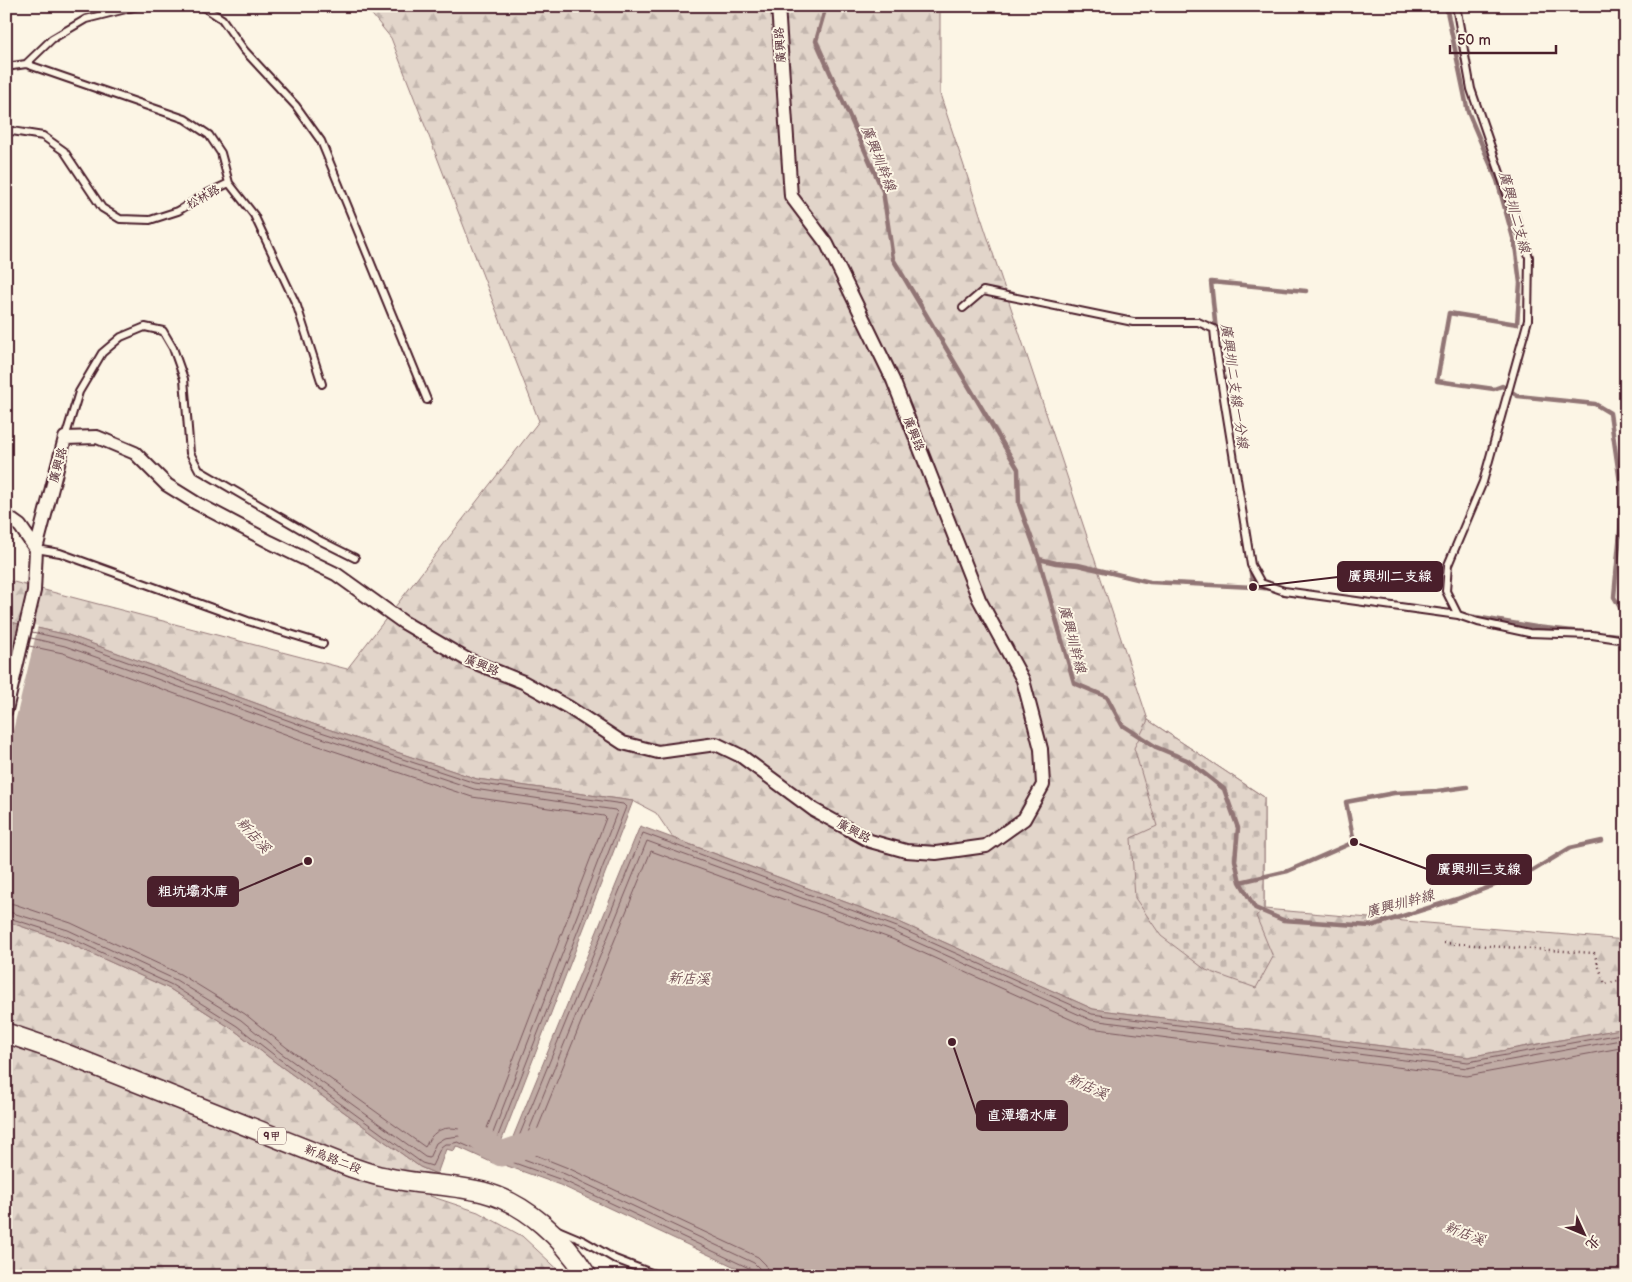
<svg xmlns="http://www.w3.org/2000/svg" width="1632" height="1282" viewBox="0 0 1632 1282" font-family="'Balsamiq Sans','LXGW WenKai TC',sans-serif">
<defs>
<pattern id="forest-firs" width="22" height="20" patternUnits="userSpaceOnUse" patternTransform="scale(1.25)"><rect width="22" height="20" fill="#e2d5ca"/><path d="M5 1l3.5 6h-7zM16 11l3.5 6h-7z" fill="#c3b6ae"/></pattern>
<pattern id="cemetery-stones" width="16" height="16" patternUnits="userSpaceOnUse" patternTransform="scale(1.25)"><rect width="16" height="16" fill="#e2d5ca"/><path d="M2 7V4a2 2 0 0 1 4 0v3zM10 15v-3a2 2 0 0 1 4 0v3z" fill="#c3b6ae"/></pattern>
</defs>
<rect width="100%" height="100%" fill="#fcf5e5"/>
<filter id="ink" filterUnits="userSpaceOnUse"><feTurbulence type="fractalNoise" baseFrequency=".02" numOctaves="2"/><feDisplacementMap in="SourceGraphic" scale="10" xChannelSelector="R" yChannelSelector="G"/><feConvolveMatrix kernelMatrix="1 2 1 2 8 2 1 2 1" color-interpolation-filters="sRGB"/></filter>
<g filter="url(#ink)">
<path fill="url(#forest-firs)" stroke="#967a7a" d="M365,6H940V94L1148,720L1264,797V909L1626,940V1028L1468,1057L1093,1009L899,922L673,838L656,813L633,801L477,779L313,724L68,635L6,621V580L347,669L539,421L391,38Z
M6,921L64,941L170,989L234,1030L275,1062L420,1167L437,1174L430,1196L478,1212L522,1236L565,1276H6Z"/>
<path fill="url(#cemetery-stones)" stroke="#967a7a" d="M1148,720L1264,797V909L1256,916L1273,957L1256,988L1206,970L1161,936L1135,898L1131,838L1157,826L1134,748Z"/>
<path fill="#c0aca5" stroke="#917474" d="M6,621L68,635L313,724L477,779L633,801L493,1163L456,1146L454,1151L446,1149L437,1174L420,1167L275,1062L234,1030L170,989L64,941L6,921Z
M640,826L899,922L1093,1009L1468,1057L1626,1028V1276H754L560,1185L502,1164Z"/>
<path fill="#fcf5e5" d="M20,622L38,626L6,760V674Z"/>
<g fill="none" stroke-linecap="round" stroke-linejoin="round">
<path stroke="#79575c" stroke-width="1" d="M6,903L14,904L71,923L180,974L245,1014L286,1047L425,1147C427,1144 428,1140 431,1137C444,1121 466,1130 481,1137L484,1136L606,818L604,816L472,797L307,742L63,653L29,646
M6,911L68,930L176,980L241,1020L281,1053L425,1157L429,1158L436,1143L444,1138L459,1136L485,1147L488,1146L617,812L615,810L474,789L310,734L65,646L31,638
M6,917L66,936L172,985L237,1026L278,1058L422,1163L432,1166L441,1147L445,1144H450L458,1142L488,1155L491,1154L626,807L623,804L475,783L312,729L67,640L32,632
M754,1276V1271L751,1269L562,1180L509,1161L643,833L897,927L1092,1014L1468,1062L1626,1033
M761,1276L759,1268L754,1263L565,1174L518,1157L647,841L894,932L1091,1020L1467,1068L1626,1039
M768,1276L766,1265L758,1257L568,1168L528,1152L651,851L892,939L1090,1028L1467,1076L1626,1047"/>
<path stroke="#917474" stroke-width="4.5" d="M826,6L816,41L883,191L893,259L1018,469L1019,504L1039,559L1074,683L1107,697L1122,725L1156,747L1187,760L1224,789L1238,828L1235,860L1240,882L1255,908L1283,920L1371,926L1457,899L1532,871L1570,848L1602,841
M1446,6L1468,112L1497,180L1515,245L1520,283L1517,324L1449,313L1437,381L1494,389L1502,386L1518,396L1595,404L1610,413L1622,496L1620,532L1614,597L1626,618
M1216,331L1211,282L1306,291
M1039,559L1056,563L1078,565L1150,582L1253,587L1273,589
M1250,566L1253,587
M1469,616L1536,627L1582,632
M1607,634L1626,636
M1240,882L1288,871L1354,842L1346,802L1394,793L1437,791L1467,787"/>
<path stroke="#c0aca5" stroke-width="25" d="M471,1132L501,1154L539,1141"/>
<g stroke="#4a1f2b" stroke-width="10">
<path id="service" d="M202,6L222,19L244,50L296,106L321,141L427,400
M1456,6L1471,89L1529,257L1528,320L1483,482L1448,565L1446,591L1458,615L1478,622L1529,633L1592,635L1626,640
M26,64L52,39L86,19L138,6
M6,67L26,64L185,119L209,135L221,153L229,183L206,194L178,211L150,220L120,219L102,208L64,151L43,136L12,131L6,133
M229,183L254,215L297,306L322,384
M963,308L983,291L1133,322H1198L1214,329L1216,349L1251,565L1261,583L1284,591L1458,615
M65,438L79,392L102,353L121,337L145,327L163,331L173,348L184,379L190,453L199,470L321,541L355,558
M36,549L60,553L248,621L323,644
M558,1230L584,1241L615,1259L659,1276"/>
</g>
<g stroke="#4a1f2b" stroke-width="16">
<path id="minor" d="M6,516L20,526L36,549
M6,710L34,591L36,549L65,438L97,437L135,453L167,485L196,503L270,542L336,574L403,622L466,659L523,682L568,707L623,743L658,752L716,744L741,756L814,810L870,841L906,851L936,853L986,846L1024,819L1043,785L1041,749L1023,680L979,599L893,380L827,244L791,196L778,6"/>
</g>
<g stroke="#4a1f2b" stroke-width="22">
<path id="primary" d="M6,1033L53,1049L348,1166C360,1170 372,1175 385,1177C417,1185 451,1184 483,1192C526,1203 564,1239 587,1276"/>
</g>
<path stroke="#4a1f2b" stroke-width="2.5" stroke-dasharray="1 4" stroke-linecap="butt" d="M1444,943L1594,953L1605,984L1626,979"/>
<use href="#service" stroke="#fcf5e5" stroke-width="6"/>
<use href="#minor" stroke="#fcf5e5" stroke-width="12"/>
<use href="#primary" stroke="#fcf5e5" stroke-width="19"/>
</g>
</g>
<g text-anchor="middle" stroke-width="4" stroke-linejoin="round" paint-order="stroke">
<rect fill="#fcf5e5" stroke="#7f5f63" stroke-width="1" x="258" y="1127.5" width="28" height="17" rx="4"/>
<g font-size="11" font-weight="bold" fill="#4a1f2b">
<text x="272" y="1140">9甲</text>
</g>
<g font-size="12" fill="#4a1f2b" stroke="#fcf5e5">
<text transform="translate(780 45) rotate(-94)" y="4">廣興路</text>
<text transform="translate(203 197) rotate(-29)" y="4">松林路</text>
<text transform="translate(914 434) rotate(68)" y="4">廣興路</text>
<text transform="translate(58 465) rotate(-75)" y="4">廣興路</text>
<text transform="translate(482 665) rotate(23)" y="4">廣興路</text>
<text transform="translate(854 831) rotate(28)" y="4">廣興路</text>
<text transform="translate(333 1159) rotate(21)" y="4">新烏路二段</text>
</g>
<g font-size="14" font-style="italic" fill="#6d4950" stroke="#fcf5e5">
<text transform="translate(879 158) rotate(68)" y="5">廣興圳幹線</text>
<text transform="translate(1515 212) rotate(75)" y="5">廣興圳二支線</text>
<text transform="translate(1235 386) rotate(82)" y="5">廣興圳二支線一分線</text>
<text transform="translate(1073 639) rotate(75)" y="5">廣興圳幹線</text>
<text transform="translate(254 835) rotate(48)" y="5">新店溪</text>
<text transform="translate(1400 903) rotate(-15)" y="5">廣興圳幹線</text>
<text transform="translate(689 978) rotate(2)" y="5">新店溪</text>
<text transform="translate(1088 1086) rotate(24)" y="5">新店溪</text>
<text transform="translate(1465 1233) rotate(21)" y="5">新店溪</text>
</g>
</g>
<path fill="none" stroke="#4a1f2b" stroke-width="2" d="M1253 587L1338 577M1354 842L1427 869M308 861L238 891M952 1042L977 1115"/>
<g fill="#4a1f2b" stroke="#fcf5e5" stroke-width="2">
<circle cx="1253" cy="587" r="5"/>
<circle cx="1354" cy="842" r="5"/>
<circle cx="308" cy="861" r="5"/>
<circle cx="952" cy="1042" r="5"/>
</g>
<g fill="#4a1f2b" stroke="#4a1f2b" stroke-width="2">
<rect x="1338" y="562" width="104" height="29" rx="5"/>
<rect x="1427" y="855" width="104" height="29" rx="5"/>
<rect x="148" y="877" width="90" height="29" rx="5"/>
<rect x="977" y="1101" width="90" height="29" rx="5"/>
</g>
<g font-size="14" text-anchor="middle" font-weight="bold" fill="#fff">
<text x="1390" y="581">廣興圳二支線</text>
<text x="1479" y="874">廣興圳三支線</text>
<text x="193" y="896">粗坑壩水庫</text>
<text x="1022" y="1120">直潭壩水庫</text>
</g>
<rect width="1632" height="1282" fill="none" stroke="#fcf5e5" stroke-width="25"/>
<rect x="12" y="12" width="1607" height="1257" fill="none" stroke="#4a1f2b" stroke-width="2" filter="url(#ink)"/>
<g transform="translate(1584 1234) rotate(134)" stroke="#fcf5e5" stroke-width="4" paint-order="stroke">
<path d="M0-4L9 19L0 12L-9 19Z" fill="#4a1f2b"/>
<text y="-8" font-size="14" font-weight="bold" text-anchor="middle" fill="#4a1f2b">北</text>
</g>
<path d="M1450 45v8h106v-8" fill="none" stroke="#4a1f2b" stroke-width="2.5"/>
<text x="1457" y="45" font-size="15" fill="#4a1f2b" stroke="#fcf5e5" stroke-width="4" paint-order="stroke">50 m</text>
</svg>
